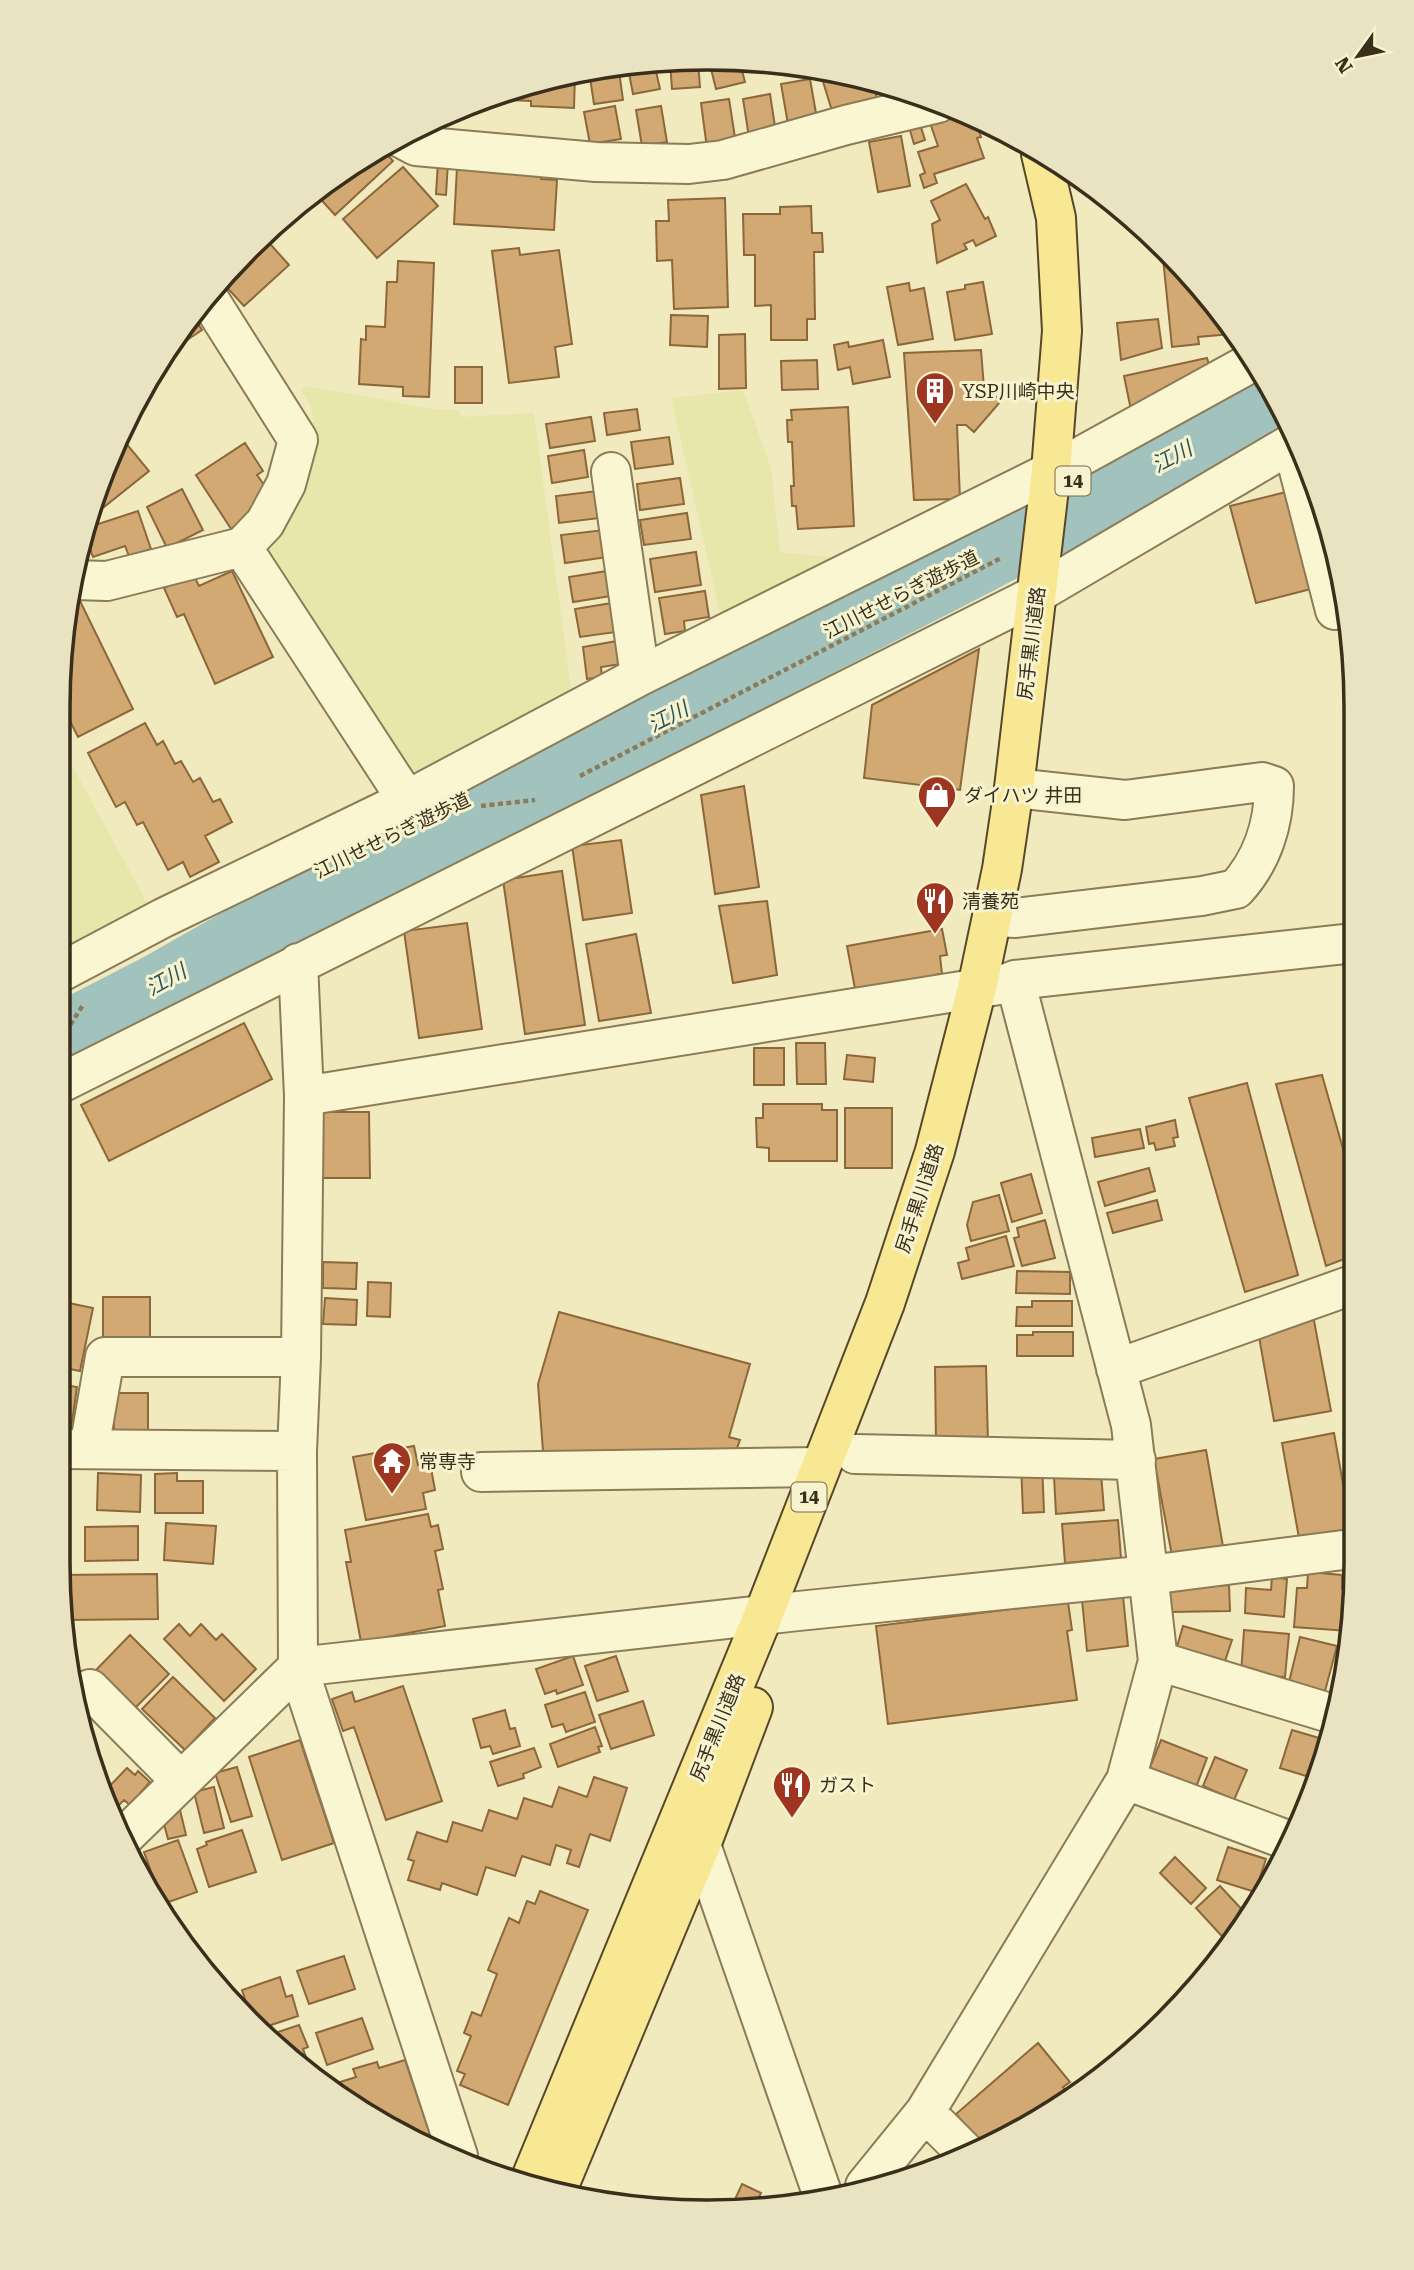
<svg xmlns="http://www.w3.org/2000/svg" width="1414" height="2270" viewBox="0 0 1414 2270" font-family="'Roboto Serif','Noto Sans JP',serif">
<rect width="100%" height="100%" fill="#f1eabf"/>
<path fill="#e7e7ab" d="M306,386L440,410H459L461,417L534,413L572,696L430,766L407,774L250,549L295,505L307,481L317,450L311,407L301,391Z
M743,390L771,468L780,552L837,558L722,621L671,398Z
M63,749L151,910L61,956Z"/>
<g fill="none" stroke-linecap="round" stroke-linejoin="round">
<path stroke="#69918d" stroke-width="10" d="M1271,404L1277,400"/>
<path stroke="#a2c2be" stroke-width="68" d="M61,1038L158,988L378,863L638,735L977,561L1271,404"/>
</g>
<path fill="#d2a972" stroke="#8c673a" stroke-width="2" d="M739,59L745,82L716,89L709,61Z
M698,61L700,87L672,89L670,62Z
M654,62L660,89L633,94L627,63Z
M618,64L623,100L594,104L589,71Z
M823,71L871,79L878,101L833,114L820,72Z
M575,74L574,108L531,106V101L510,100V89Z
M810,79L817,119L788,124L781,84Z
M770,94L776,133L749,137L743,99Z
M729,99L736,144L707,148L701,103Z
M615,106L621,139L590,144L584,112Z
M661,106L667,142L642,146L636,110Z
M953,112L957,122L975,117L981,137L977,138L984,158L934,174L937,183L924,188L920,175L925,173L918,152L938,146L929,120Z
M920,124L925,140L914,144L909,127Z
M901,136L910,186L878,192L869,142Z
M380,146L393,161L335,215L315,193Z
M438,162H448L446,195L436,194Z
M403,167L438,206L377,258L343,219Z
M457,167L541,172V179L557,180L554,230L454,224Z
M966,184L985,219L988,217L996,236L976,246L973,240L964,244L967,249L937,263L932,224L940,220L931,201Z
M725,198L728,307L674,309L672,260L657,261L656,221H669L668,200Z
M811,206L812,233H822L823,252H814L815,319H807V340H771V305L755,306V255H744L743,214H780V207Z
M263,236L289,265L244,306L221,281Z
M519,248L520,255L559,250L572,344L555,347L559,377L509,383L492,251Z
M1162,248L1195,279L1230,327L1231,334L1198,337L1199,344L1172,347Z
M398,261L434,263L429,397L403,396V387L359,384L361,339L366,340V326L385,327L387,282H397Z
M983,282L992,334L955,340L947,292L965,289V285Z
M909,283L910,291L924,288L933,339L898,345L887,287Z
M191,313L202,330L169,352Z
M671,315L708,316L707,347L670,345Z
M1158,319L1162,348L1121,360L1117,323Z
M745,334L746,388L719,389V335Z
M883,340L890,377L853,384L850,367L838,370L834,345L848,342L849,347Z
M981,350L984,388L1001,401L974,432L966,425H957L960,499L914,500L904,353Z
M1207,358L1210,368L1131,410L1124,376Z
M817,360L818,389L782,390L781,361Z
M455,367H482V403H455Z
M848,407L854,526L798,529L796,506H792L791,486H794L792,442H788L787,420H792L791,410Z
M637,409L640,430L607,435L604,413Z
M591,417L595,441L550,448L546,424Z
M120,436L149,471L104,507L97,498L107,459Z
M669,437L673,464L635,469L631,442Z
M245,443L263,471L257,475L267,489L235,535L196,475Z
M584,450L588,477L552,483L548,456Z
M680,478L684,504L640,510L637,484Z
M182,489L203,530L167,548L147,507Z
M597,491L600,518L559,523L556,496Z
M1286,492L1311,589L1256,603L1230,506Z
M138,511L151,549L129,556L125,546L93,557L86,537L89,527Z
M687,513L691,539L644,545L640,520Z
M604,530L608,557L565,563L561,535Z
M696,552L701,585L655,592L650,559Z
M232,571L273,657L215,684L184,614L177,617L164,588L193,574L199,586Z
M607,571L611,596L573,602L569,577Z
M705,591L709,617L684,621L685,631L665,634L659,598Z
M79,599L133,709L78,737L63,707V623L68,604Z
M612,603L616,632L580,637L575,609Z
M617,641L621,664L601,667L602,677L587,679L583,647Z
M979,649L960,790L864,778L872,705Z
M145,723L157,745L163,741L175,764L181,761L193,782L200,778L213,802L220,799L232,822L205,836L219,862L190,877L183,862L168,870L143,822L137,825L125,802L116,807L88,753Z
M744,786L759,887L715,894L701,795Z
M621,840L632,913L583,920L572,846Z
M562,871L585,1025L525,1034L503,880Z
M767,901L777,975L733,983L719,906Z
M467,923L482,1029L419,1038L404,931Z
M942,929L947,955L940,956L942,974H938L939,979L856,994L847,946Z
M636,934L651,1013L599,1021L586,944Z
M244,1023L272,1079L109,1161L81,1105Z
M796,1043H825L826,1084H797Z
M754,1048H784V1085H754Z
M847,1055L875,1058L873,1082L844,1079Z
M1322,1075L1353,1184L1352,1256L1326,1266L1276,1084Z
M1247,1083L1298,1275L1245,1292L1189,1098Z
M763,1104H822V1110H837V1161H769V1148L757,1147L756,1118H763Z
M845,1108H892V1168H845Z
M321,1112H369L370,1178H322Z
M1175,1120L1178,1137L1173,1138L1175,1146L1156,1150L1154,1143L1149,1144L1146,1127Z
M1140,1129L1144,1148L1095,1157L1092,1138Z
M1149,1168L1155,1191L1105,1206L1098,1182Z
M1031,1174L1042,1213L1012,1222L1001,1183Z
M999,1195L1009,1231L971,1241L967,1225L973,1202Z
M1157,1200L1162,1220L1113,1233L1107,1213Z
M1045,1220L1055,1258L1022,1266L1014,1238L1019,1237L1017,1228Z
M1006,1236L1014,1266L962,1279L958,1263L969,1260L966,1248Z
M60,1261H66L68,1289L59,1290Z
M323,1262L357,1263L356,1289L323,1288Z
M1017,1271L1070,1272V1294L1016,1293Z
M368,1282L391,1283L390,1317L367,1316Z
M103,1297H150V1341L103,1340Z
M325,1298L357,1300L356,1325L323,1324Z
M59,1301L93,1308L80,1371L59,1367Z
M1032,1301H1072V1326H1016L1017,1307H1032Z
M1312,1310L1331,1411L1274,1421L1256,1320Z
M559,1312L750,1364L729,1437L740,1440L736,1451H543L538,1384Z
M1033,1332H1073V1356H1017V1335H1033Z
M986,1366L988,1443L936,1445L935,1367Z
M59,1384L77,1387L71,1430L59,1428Z
M114,1393H148V1431H114Z
M1334,1433L1351,1529L1299,1538L1282,1443Z
M414,1446L418,1465L430,1463L435,1490L423,1493L426,1509L366,1520L353,1457Z
M1206,1450L1224,1552L1173,1561L1154,1459Z
M1042,1463L1044,1512L1023,1513L1021,1464Z
M98,1473L141,1475L140,1512L97,1510Z
M177,1473V1481H203V1513H155V1474Z
M1101,1473L1104,1510L1056,1514L1054,1476Z
M428,1514L431,1527L438,1525L443,1549L435,1551L443,1589L438,1590L445,1626L361,1642L346,1562H351L345,1530Z
M1118,1520L1121,1558L1065,1563L1062,1524Z
M166,1523L216,1526L213,1564L164,1560Z
M138,1526V1560L85,1561V1527Z
M1308,1572L1342,1575V1589L1350,1590L1348,1631L1294,1627L1297,1588H1307Z
M157,1574L158,1619L67,1620L60,1575Z
M1272,1577L1287,1579L1284,1617L1245,1613L1246,1588L1271,1590Z
M1229,1585L1230,1611L1170,1612L1169,1587Z
M1123,1596L1128,1646L1087,1651L1082,1600Z
M1068,1602L1072,1630L1067,1631L1077,1700L888,1724L876,1626Z
M179,1624L190,1636L201,1624L216,1640L222,1634L256,1669L224,1701L164,1639Z
M1183,1626L1232,1640L1224,1664L1176,1650Z
M1244,1630L1289,1634L1285,1677L1241,1674Z
M130,1635L169,1674L134,1709L96,1670Z
M1300,1637L1337,1646L1325,1691L1289,1682Z
M1345,1641L1351,1642V1647L1338,1694L1333,1692Z
M573,1656L583,1685L557,1694L556,1690L545,1694L536,1669Z
M616,1656L628,1691L597,1701L585,1666Z
M173,1677L215,1718L185,1750L142,1709Z
M403,1686L442,1801L386,1820L354,1727L343,1731L332,1699L352,1692L355,1702Z
M585,1692L595,1722L566,1732L563,1724L552,1727L545,1705Z
M643,1701L654,1735L611,1749L599,1715Z
M505,1710L510,1729L515,1728L520,1746L493,1754L490,1746L481,1748L473,1719Z
M595,1727L602,1746L598,1747L600,1752L558,1767L550,1744Z
M1292,1730L1326,1740L1316,1779L1280,1768Z
M300,1740L334,1843L282,1860L249,1757Z
M1161,1740L1207,1758L1195,1790L1148,1772Z
M534,1748L541,1767L523,1774L524,1778L498,1786L490,1762Z
M1215,1757L1247,1770L1234,1800L1203,1786Z
M237,1767L252,1816L231,1822L215,1773Z
M127,1768L135,1775L138,1771L150,1782L130,1805L124,1800L115,1809L103,1793Z
M594,1777L627,1788L610,1841L590,1834L579,1867L567,1863L571,1850L556,1845L550,1865L522,1856L515,1876L486,1867L477,1895L442,1883L440,1890L408,1880L414,1861L408,1859L417,1832L447,1842L453,1822L482,1831L489,1810L517,1819L524,1798L552,1807L559,1787L587,1797Z
M214,1787L224,1828L204,1833L194,1792Z
M180,1810L186,1835L168,1839L164,1824Z
M242,1830L256,1872L209,1887L197,1849L207,1845L206,1842Z
M178,1840L197,1892L163,1904L144,1852Z
M1228,1847L1266,1859L1255,1892L1217,1880Z
M1175,1857L1206,1888L1191,1904L1160,1873Z
M1220,1886L1247,1915L1230,1945L1196,1908Z
M540,1891L588,1910L508,2105L460,2085L465,2074L457,2071L471,2036L464,2033L472,2012L481,2016L497,1974L488,1970L509,1918L519,1923L527,1901L535,1904Z
M344,1956L355,1989L309,2004L297,1971Z
M280,1977L286,1997L292,1995L298,2016L262,2028L251,2017L242,1990Z
M362,2018L373,2049L327,2065L316,2033Z
M299,2025L308,2047L303,2049L309,2065L302,2068L269,2035Z
M1038,2043L1070,2082L1063,2087L1072,2099L982,2145L956,2114Z
M405,2060L433,2143L337,2092L334,2084L356,2077L353,2069L377,2062L379,2068Z
M742,2184L761,2193L756,2204L731,2208Z"/>
<g fill="none" stroke-linecap="round" stroke-linejoin="round">
<g stroke="#8b7b56" stroke-width="42">
<path id="minor" d="M399,137L416,146L596,162L689,164L723,160L846,125L938,103
M1292,443L1335,610L1344,608
M611,472L640,676
M242,547L407,800
M75,580L107,581L242,547L265,523L286,484L298,440L207,296
M992,917L1016,918L1202,896L1236,889C1262,861 1274,824 1274,786L1262,782L1125,800L1014,788
M298,963L304,1096L301,1357L297,1451L298,1667L458,2156
M61,972L163,918L407,800L640,676L1076,459L1254,361
M61,1083L1024,601L1296,441
M304,1096L1005,984L1015,980L1354,943
M1116,1369L1352,1285
M58,1449L297,1451
M89,1449L105,1357H301
M855,1454L1136,1460
M481,1472L820,1467
M1158,1661L1333,1714
M90,1689L181,1781
M1126,1780L1290,1841
M126,1835L298,1667L789,1612L1149,1575L1351,1549
M701,1845L822,2193
M925,2112L966,2153
M865,2186L925,2112L1126,1780L1158,1661L1131,1425L1015,980"/>
</g>
<g stroke="#58472b" stroke-width="42">
<path id="major" d="M529,2183L763,1616L885,1303L935,1151L977,988L1002,869L1014,788L1051,471L1062,331L1056,218L1041,154
M558,2188L701,1845L753,1707"/>
</g>
<path stroke="#8b7b56" stroke-width="4.5" stroke-dasharray="5 3.5" stroke-linecap="butt" d="M1270,394L1273,413
M580,776L1001,558
M481,806L535,800
M61,1039L83,1005"/>
<use href="#minor" stroke="#fbf6d2" stroke-width="38"/>
<use href="#major" stroke="#f8e893" stroke-width="38"/>
</g>
<defs>
<g id="building-pin" transform="scale(2.0125)"><path d="M0 17L-7.5 6A9.5 9.5 0 1 1 7.5 6Z" fill="#9e3521" stroke="#f8f3cf"/><path d="M-4-6H4V6H1V3H-1V6H-4ZM-2.5-4.3h1.7v1.8h-1.7ZM.8-4.3h1.7v1.8H.8ZM-2.5-1h1.7V.8h-1.7ZM.8-1h1.7V.8H.8Z" fill="#fff"/></g>
<g id="shop-pin" transform="scale(2.0125)"><path d="M0 17L-7.5 6A9.5 9.5 0 1 1 7.5 6Z" fill="#9e3521" stroke="#f8f3cf"/><path d="M-5-2.5h2.3a2.7 3.5 0 0 1 5.4 0H5L5.5 6h-11ZM-1.5-2.5h3a1.5 2.3 0 0 0-3 0Z" fill="#fff"/></g>
<g id="restaurant-pin" transform="scale(2.0125)"><path d="M0 17L-7.5 6A9.5 9.5 0 1 1 7.5 6Z" fill="#9e3521" stroke="#f8f3cf"/><path d="M-5-6h1v4h1v-4h1v4h1v-4h1v5L-1.5 .5V6h-2V.5L-5-1ZM5-6V6H3V1.5H1.5Q1.5-4 5-6Z" fill="#fff"/></g>
<g id="temple-pin" transform="scale(2.0125)"><path d="M0 17L-7.5 6A9.5 9.5 0 1 1 7.5 6Z" fill="#9e3521" stroke="#f8f3cf"/><path d="M0-6L5-2H3V0L6.5 2.5H4V6H1.5V3h-3V6H-4V2.5H-6.5L-3 0V-2H-5Z" fill="#fff"/></g>
</defs>
<g fill-rule="evenodd">
<use href="#building-pin" x="935" y="391"/>
<use href="#shop-pin" x="937" y="795"/>
<use href="#restaurant-pin" x="935" y="901"/>
<use href="#temple-pin" x="392" y="1461"/>
<use href="#restaurant-pin" x="792" y="1785"/>
</g>
<g text-anchor="middle" stroke-width="6" stroke-linejoin="round" paint-order="stroke">
<g fill="#f8f3cf" stroke="#726a51" stroke-width="2">
<rect x="1055.5" y="466.5" width="35" height="29" rx="5"/>
<rect x="791.5" y="1482.5" width="35" height="29" rx="5"/>
</g>
<g font-size="18" font-weight="bold" fill="#392f1b">
<text x="1073" y="487">14</text>
<text x="809" y="1503">14</text>
</g>
<g font-size="19" fill="#392f1b" stroke="#f8f3cf" text-anchor="start">
<text x="962" y="398">YSP川崎中央</text>
<text x="964" y="802">ダイハツ 井田</text>
<text x="962" y="908">清養苑</text>
<text x="419" y="1468">常専寺</text>
<text x="819" y="1792">ガスト</text>
</g>
<g font-size="19" fill="#392f1b" stroke="#f8f3cf">
<text transform="translate(901 594) rotate(-27)" y="7">江川せせらぎ遊歩道</text>
<text transform="translate(1031 643) rotate(-83)" y="7">尻手黒川道路</text>
<text transform="translate(392 835) rotate(-26)" y="7">江川せせらぎ遊歩道</text>
<text transform="translate(919 1198) rotate(-72)" y="7">尻手黒川道路</text>
<text transform="translate(717 1727) rotate(-68)" y="7">尻手黒川道路</text>
</g>
<g font-size="21" font-style="italic" fill="#2a555a" stroke="#f8f3cf">
<text transform="translate(1172 457) rotate(-28)" y="7">江川</text>
<text transform="translate(668 717) rotate(-27)" y="7">江川</text>
<text transform="translate(166 980) rotate(-29)" y="7">江川</text>
</g>
</g>
<path d="M0 0H1414V2270H0ZM707 70H707A637 637 0 0 1 1344 707V1563A637 637 0 0 1 707 2200H707A637 637 0 0 1 70 1563V707A637 637 0 0 1 707 70Z" fill="#e9e3c1" fill-rule="evenodd"/>
<path fill="none" stroke="#392f1b" stroke-width="3.5" d="M707 70H707A637 637 0 0 1 1344 707V1563A637 637 0 0 1 707 2200H707A637 637 0 0 1 70 1563V707A637 637 0 0 1 707 70Z"/>
<g transform="translate(1358 56) rotate(237)" stroke="#f8f3cf" stroke-width="5" paint-order="stroke">
<path d="M0-5L12 26L0 18L-12 26Z" fill="#392f1b"/>
<text y="-10" font-size="19" font-weight="bold" text-anchor="middle" fill="#392f1b">N</text>
</g>
</svg>
